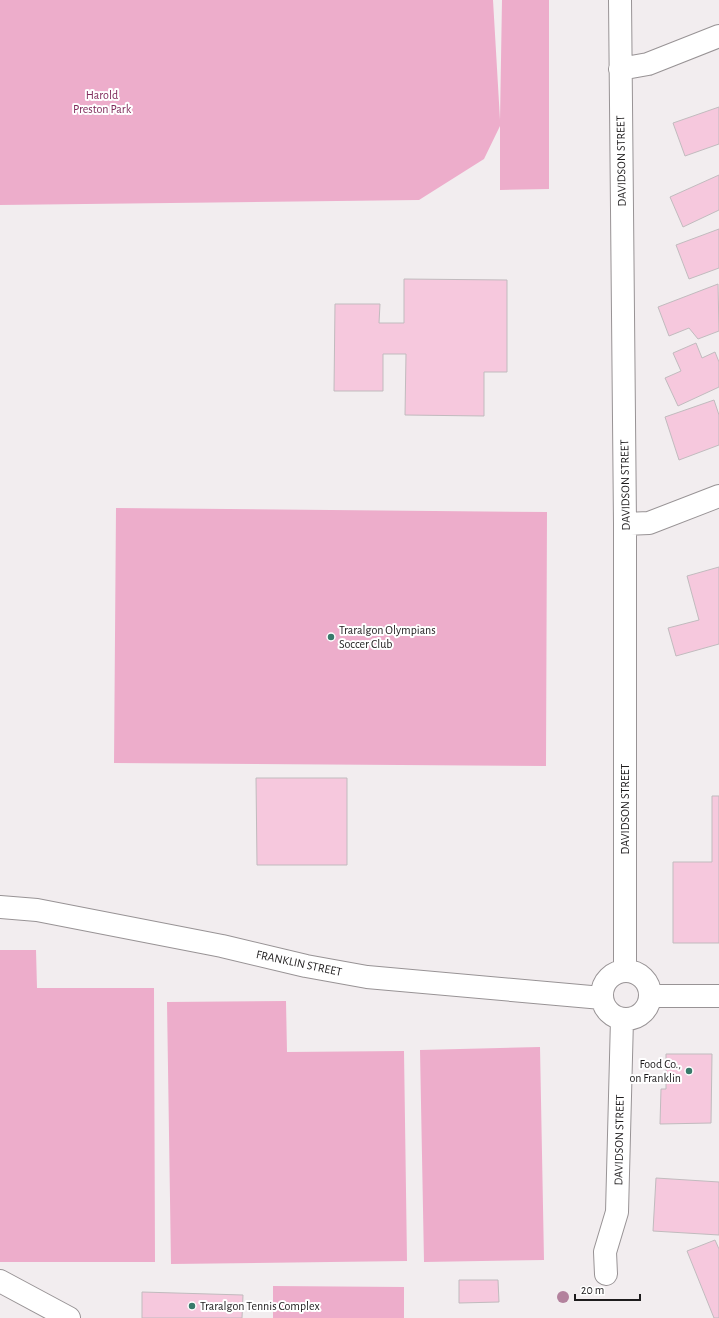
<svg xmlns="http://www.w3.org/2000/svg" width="719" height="1318" viewBox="0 0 719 1318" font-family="'Alegreya Sans',sans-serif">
<rect width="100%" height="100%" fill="#f2edef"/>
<path fill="#edadcb" d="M0,0H493L500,120L502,0H549V189L500,190V126L484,159L419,200L0,205Z
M116,508L547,512L546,766L114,763Z
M0,950H36L37,988H154L155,1262H0Z
M286,1001L287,1052L404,1051L407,1261L171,1264L167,1002Z
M540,1047L544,1260L424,1262L420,1050Z
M273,1286L404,1287V1318H273Z"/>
<path fill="#f6c8dd" stroke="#c1bbbe" d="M719,107V144L685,156L673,123Z
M719,175V210L683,227L670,197Z
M719,229V268L689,279L676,245Z
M404,279L507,280V372H484V416L405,415L406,354H383V391H334L335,304H380L379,323H404Z
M718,284L719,331L698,339L689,328L669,336L658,307Z
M696,343L702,358L715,352L719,362V387L678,406L665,378L681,371L673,353Z
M714,400L719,415V445L679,460L665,417Z
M719,567V644L676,656L668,628L699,620L687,576Z
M256,778H347V865H257Z
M712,796H719V943H673V862H712Z
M666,1054H712L711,1123L660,1124L661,1089H666Z
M656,1178L719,1182V1235L653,1231Z
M715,1240L719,1249V1318H714L687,1251Z
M459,1280H498L499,1302L459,1303Z
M142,1292L243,1295L242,1318H142Z"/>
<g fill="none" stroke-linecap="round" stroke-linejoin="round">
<g stroke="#989395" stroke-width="24">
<path id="minor" d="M620,0L625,524V970
M620,69L648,64L719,36
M625,524L649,523L719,496
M0,907L37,910L222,946L306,966L367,977L602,998
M602 995a24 24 0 1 1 48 0a24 24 0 1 1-48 0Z
M651,996H719
M606,1274L605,1252L617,1212L622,1019
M0,1281L69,1318"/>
</g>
<use href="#minor" stroke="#fff" stroke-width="22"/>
</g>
<circle fill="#b3829d" cx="563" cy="1297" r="6"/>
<g fill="#387a6b" stroke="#fff" stroke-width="1.5">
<circle cx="331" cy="637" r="4"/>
<circle cx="689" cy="1071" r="4"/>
<circle cx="192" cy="1306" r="4"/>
</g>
<g text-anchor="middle" stroke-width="4" stroke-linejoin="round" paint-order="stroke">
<g font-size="12" fill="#7f2a5a" stroke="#fff">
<text x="102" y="99">Harold<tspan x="102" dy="14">Preston Park</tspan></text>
</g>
<g font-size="12" fill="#1e1c1d" stroke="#fff">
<text transform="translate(621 161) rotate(-91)" y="4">DAVIDSON STREET</text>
<text transform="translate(625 485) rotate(-91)" y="4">DAVIDSON STREET</text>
<text transform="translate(625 809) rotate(-90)" y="4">DAVIDSON STREET</text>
<text transform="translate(299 963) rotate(12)" y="4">FRANKLIN STREET</text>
<text transform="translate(619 1140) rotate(-89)" y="4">DAVIDSON STREET</text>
</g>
<g font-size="12" fill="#1e1c1d" stroke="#fff" text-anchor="start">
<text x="339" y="634">Traralgon Olympians<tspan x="339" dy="14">Soccer Club</tspan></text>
<text x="681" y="1068" text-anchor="end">Food Co.,<tspan x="681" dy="14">on Franklin</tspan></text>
<text x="200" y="1310">Traralgon Tennis Complex</text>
</g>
</g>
<path d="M575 1294v6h65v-6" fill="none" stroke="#1e1c1d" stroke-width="2"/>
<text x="581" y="1294" font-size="12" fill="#1e1c1d" stroke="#ffffff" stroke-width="3" paint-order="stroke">20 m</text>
</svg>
